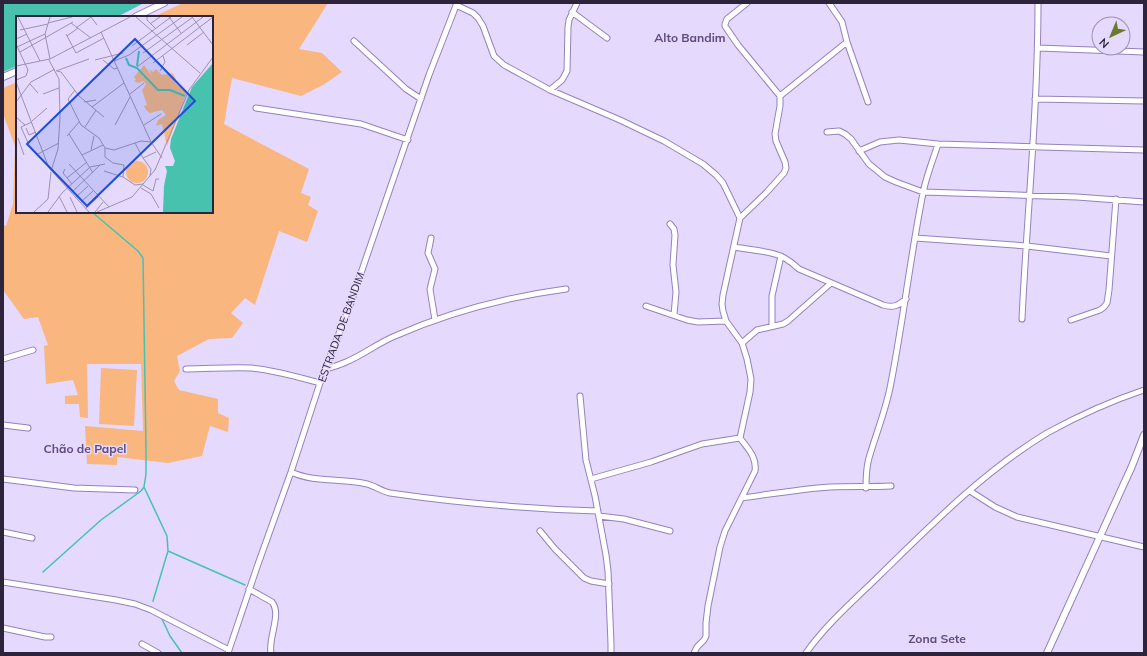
<svg xmlns="http://www.w3.org/2000/svg" width="1147" height="656" viewBox="0 0 1147 656" font-family="Mulish,sans-serif">
<rect width="100%" height="100%" fill="#e6d9fe"/>
<path fill="#f9b67e" d="M183,3H328L299,49L322,53L342,72L323,85L301,96L232,78L224,124L309,169L301,193L311,197L308,205L318,211L307,242L279,231L255,305L245,298L231,313L243,323L232,338L209,339L177,356L180,371L174,381L179,390L218,399V413L229,418L228,432L210,426L202,456L168,463L117,457V465L87,464L85,426L143,431L141,364H87L88,418L80,417L79,404H65V396L78,395L73,380L46,384L44,346L48,345L38,317L24,319L3,290V225L6,226L13,204L15,146L3,114V88L17,82V212H212V17H153Z
M101,368L137,370L134,426L99,424Z"/>
<path fill="#46c2af" d="M3,3H144L117,17H17V66L3,72Z"/>
<g fill="none" stroke-linecap="round" stroke-linejoin="round">
<path stroke="#46c2af" stroke-width="1.5" d="M92,212L138,251L143,258L146,449V474L144,487L167,536L168,551L153,601
M168,551L245,585
M43,572L101,520L141,491L144,487
M162,619L170,636L182,653"/>
<g stroke="#9681ba" stroke-width="7">
<path id="minor" d="M829,3L842,22L847,42L868,102
M456,5L473,13L478,18L483,26L494,56L504,65L550,90L620,120L664,141L703,164L716,175L723,183L740,218L723,295L722,304L723,311L726,321L742,343L747,359L751,379L750,392L740,438C748,449 757,457 755,471L725,531L720,547L708,606L706,623V636L704,640L697,647L694,653
M572,12L607,38
M354,41L406,89L421,99
M1038,48L1144,52
M550,90L562,80L567,71L568,27L569,20L577,3
M780,96L847,42
M1035,99L1144,101
M256,108L361,124L408,140
M827,132L839,131L845,134L851,139L869,164L885,177L896,182L923,192L1077,197L1144,202
M859,151L880,142L899,140L938,144L1144,150
M740,218L766,193L784,173L786,168L785,162L776,141L775,134L780,106V96L738,45L725,26V24L727,19L747,3
M670,224L674,229L675,235L673,265L676,292L674,315
M431,238L428,253L435,269L430,289L435,320
M915,238L1027,246L1111,256
M734,247C750,250 777,251 789,261C793,263 796,267 799,269L883,305C893,308 898,306 906,299
M646,306L687,320L698,322L726,321
M1022,319C1027,213 1038,108 1038,3
M1071,320L1100,310L1104,307L1107,303L1109,290L1116,199
M772,326V296L781,256
M742,343L757,330L783,324L788,321L831,283
M3,359L33,350
M186,369C208,369 229,367 251,368C274,370 297,377 320,383
M326,369C332,367 340,365 346,362C363,355 378,343 395,336C449,312 507,297 566,289
M580,396L586,460L595,496L606,555L608,571L611,644V653
M3,425L28,428
M291,472C315,483 341,478 367,484C375,486 381,491 390,493C459,503 528,509 598,511
M3,479L74,488L135,490
M591,479L651,462L702,444L740,438
M866,488C866,478 866,468 869,458C876,434 885,412 890,388C903,323 910,258 923,193C926,177 933,160 938,144
M970,491L995,507L1017,517L1144,547
M742,498C771,494 801,489 830,487C850,486 871,487 891,486
M599,516L624,519L670,531
M540,531L555,549L584,578L591,581L609,584
M3,532L32,538
M3,582L116,600L135,604L151,610L229,650
M249,589L272,602C282,614 268,638 271,653
M3,628L45,637H51
M142,644L158,653
M228,653L257,567L291,472L320,383L350,305L429,75L457,3
M806,653C827,623 857,598 883,572C934,522 986,470 1047,433C1078,416 1111,401 1144,390"/>
</g>
<g stroke="#9681ba" stroke-width="8">
<path id="tertiary" d="M135,17L164,3
M3,77L17,71
M1047,653L1132,466L1144,435"/>
</g>
<use href="#minor" stroke="#fff" stroke-width="5"/>
<use href="#tertiary" stroke="#fff" stroke-width="6"/>
</g>
<g text-anchor="middle" stroke-width="3" stroke-linejoin="round" paint-order="stroke">
<g font-size="11" fill="#2d243b" stroke="#e6d9fe">
<text transform="translate(341 327) rotate(-70)" y="4">ESTRADA DE BANDIM</text>
</g>
<g font-size="12" font-weight="bold" fill="#604c80" stroke="#e6d9fe">
<text x="690" y="42">Alto Bandim</text>
<text x="85" y="453">Chão de Papel</text>
<text x="937" y="643">Zona Sete</text>
</g>
</g>
<g transform="translate(16 16)">
<rect width="197" height="197" fill="#e6d9fe"/>
<path d="M128,49L136,60L133,53L137,56L140,53L146,59L157,57L160,63L159,67L171,76L151,130L146,108L140,110L142,104L150,99L146,94L134,97L130,94L128,90L131,89L126,74L130,68L127,65L122,67L118,65L120,64L118,61ZM110 156a11 11 0 1 1 22 0a11 11 0 1 1-22 0Z" fill="#f9b67e"/>
<path d="M197,47V196H147L148,170L151,155L149,150H157L159,145L154,132L155,123L176,71Z" fill="#46c2af"/>
<path fill="none" stroke="#46c2af" stroke-width="2" d="M110,42L113,49L121,52L142,74H154L169,80M121,50L123,35"/>
<path fill="none" stroke="#9c91b0" stroke-width="1" d="M2,1L24,45M120,1L184,57M131,1V4L140,13M153,1L165,17M176,1L197,29M32,7L56,1M55,7L75,22M134,8L144,1M60,12L75,1L81,9M4,14L32,8M85,16L135,126L146,142M50,18L60,37L88,22M51,20L62,12M0,23L11,18M0,28L12,54L10,60L0,64M171,29L188,16M116,30L155,1M1,31L29,18M4,36L57,6M127,37L177,1M34,43L114,1M33,44L43,63L44,101L42,133L35,155M79,44L107,37M87,44L98,53L102,52M98,45L113,39L166,1M137,47L197,1M0,50L34,43L29,18L34,1M121,51L187,1M40,55L73,43M41,55L45,56L63,80L88,101M144,55L149,46L147,40M0,66L33,152L73,196M14,68L22,77M59,74L52,83L65,109L83,122L89,132L98,134L125,125L135,126M27,78L43,72M114,78L128,67M0,86L15,66L39,53M68,86L80,84M76,91L108,67M0,101L9,109M16,105L31,92M99,109L114,81M128,109L145,98M69,111L80,94M10,112L13,119L20,116M53,118L77,157M51,120L63,106M2,122L8,139M12,127L5,111L16,106M119,127L127,142L140,136M89,132V141L97,147L108,149L107,161L119,169L127,168M75,134L78,120M20,139L43,127M66,139L87,129M127,142L135,153L134,160M53,148L93,191M49,153L47,157L56,168M88,155L107,161M51,162L71,146M127,169L137,175L140,163H143M125,172L135,178L143,192M55,177L84,149M43,180L51,196M54,181L61,196M59,182L72,170M64,187L77,175M69,193L82,181M18,196L32,183L35,156M32,196L46,177L74,151L89,148M79,196L87,186M81,196L116,181L139,154L173,74L197,41"/>
<path fill="#1d4ed8" fill-opacity="0.15" stroke="#1d4ed8" stroke-width="2" d="M119,23L179,85L71,190L11,128Z"/>
<rect width="197" height="197" fill="none" stroke="#2d243b" stroke-width="2"/>
</g>
<rect width="1147" height="656" fill="none" stroke="#2d243b" stroke-width="8"/>
<g transform="translate(1111 36) rotate(224)"><circle r="19" fill="#e6d9fe" stroke="#9c91b0"/>
<path d="M0-3L7 15L0 10L-7 15Z" fill="#697b2a"/>
<text y="-6" font-size="11" font-weight="bold" text-anchor="middle" fill="#2d243b">N</text>
</g>
</svg>
